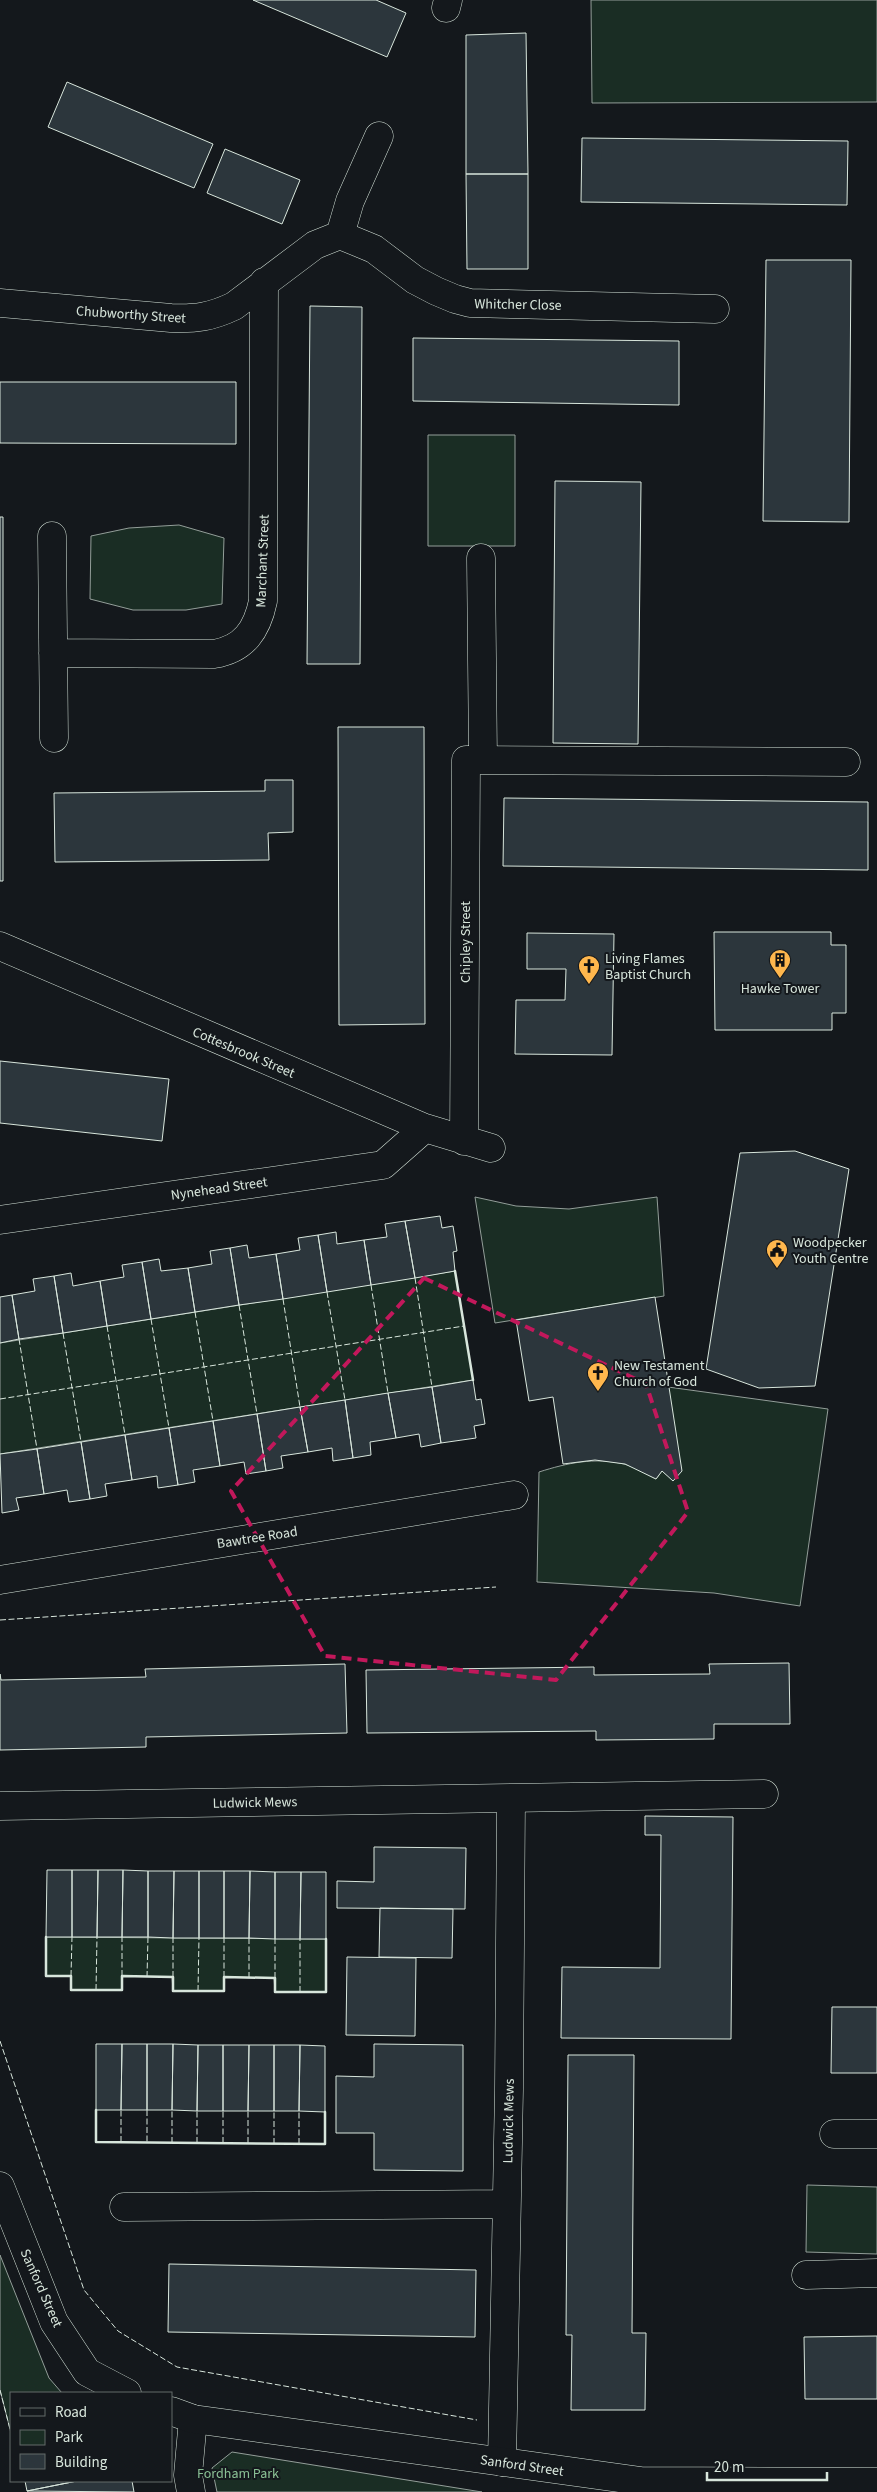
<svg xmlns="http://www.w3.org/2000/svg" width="877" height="2492" viewBox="0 0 877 2492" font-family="'Source Sans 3',sans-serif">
<rect width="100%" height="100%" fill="#14181c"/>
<path fill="#1a2d24" stroke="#939e99" d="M591,0H877V102L592,103Z
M428,435H515V546H428Z
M179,525L224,538L222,604L186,610H133L90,599L91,536L129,528Z
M475,1197L516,1206L569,1209L657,1197L664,1296L495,1323Z
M455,1271L473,1380L0,1454V1343Z
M668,1387L828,1409L800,1606L714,1593L537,1582L539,1472C567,1463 595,1457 624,1464C635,1467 646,1474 656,1479L662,1471L673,1480Z
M46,1937L326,1939V1992H275L274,1978L224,1977V1991H173L172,1977L122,1976V1990H71V1976H46Z
M807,2185L877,2187V2254L806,2252Z
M0,2255L49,2378L62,2393H11V2433L0,2390Z
M232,2452L482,2492H217L212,2468Z"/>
<path fill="#2c363c" stroke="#d8e6dc" d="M253,0H376L406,13L387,57Z
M526,33L528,174H466V35Z
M67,82L213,144L194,188L48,127Z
M582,138L848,141L847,205L581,202Z
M225,149L300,180L282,224L207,193Z
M466,174H528V269H467Z
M766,260H851L849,522L763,521Z
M310,306L362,307L360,664H307Z
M413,338L679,341V405L413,401Z
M0,382H236V444L0,443Z
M555,481L641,482L638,744L553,743Z
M0,517H3V881H0Z
M338,727H424L425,1024L339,1025Z
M265,780H293V832L268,833L269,860L55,862L54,793L265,791Z
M504,798L868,802V870L503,866Z
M714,932H831V945H846V1013H832V1030H715Z
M527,933L614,934L612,1055L515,1054L516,1000H565L566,969H527Z
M0,1061L169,1079L162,1141L0,1123Z
M795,1151L849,1169L815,1386L759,1388L706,1369L740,1153Z
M440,1216L442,1228L453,1226L457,1251L453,1252L455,1271L415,1278L405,1221Z
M405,1221L415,1278L371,1285L364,1240L387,1237L385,1224Z
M336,1232L337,1244L364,1240L371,1285L327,1292L318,1235Z
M318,1235L327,1292L283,1299L276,1254L300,1250L298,1238Z
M247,1245L249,1258L276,1254L283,1299L239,1305L230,1248Z
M230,1248L239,1305L195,1312L188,1268L212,1264L210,1251Z
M159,1259L161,1271L188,1268L195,1312L151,1319L142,1262Z
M142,1262L151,1319L107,1326L100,1281L124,1277L122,1265Z
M71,1273L73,1286L100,1281L107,1326L63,1333L54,1276Z
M54,1276L63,1333L19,1339L12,1295L35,1291L33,1279Z
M12,1295L19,1339L0,1343V1297Z
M655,1297L682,1471L673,1481L662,1471L656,1479L625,1464L595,1460L563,1464L553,1397L529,1401L516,1320Z
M473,1380L476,1400L481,1399L485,1424L474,1426L476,1438L441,1443L432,1387Z
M432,1387L441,1443L421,1447L419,1434L396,1438L388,1393Z
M388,1393L396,1438L370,1442L371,1455L353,1458L345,1400Z
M345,1400L353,1458L333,1461L332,1448L308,1452L300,1407Z
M300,1407L308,1452L281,1456L283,1468L266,1471L257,1414Z
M257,1414L266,1471L246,1474L244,1462L220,1466L213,1421Z
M213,1421L220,1466L193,1470L195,1482L178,1485L169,1428Z
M169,1428L178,1485L158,1488L157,1476L132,1480L125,1435Z
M125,1435L132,1480L105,1484L107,1496L90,1499L81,1442Z
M81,1442L90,1499L69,1502L67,1490L44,1494L37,1449Z
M37,1449L44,1494L16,1498L19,1510L2,1513L0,1454Z
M789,1663L790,1724H714V1739L596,1740V1731L367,1733L366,1670L594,1667V1675L710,1674L709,1664Z
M345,1664L347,1733L146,1737V1747L0,1750V1674L1,1680L146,1677L145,1669Z
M645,1816L733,1817L731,2039L561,2038L562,1967L660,1968L661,1835H645Z
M374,1847L466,1848L465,1909L337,1908V1881L374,1882Z
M47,1870H72V1937H46Z
M72,1870H98L97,1937H72Z
M98,1870H123L122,1937H97Z
M123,1870L148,1871V1937H122Z
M148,1871H174L173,1938L148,1937Z
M174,1871H199V1938H173Z
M199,1871H224V1938H199Z
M224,1871H250L249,1938H224Z
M250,1871L275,1872V1939L249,1938Z
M275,1872H301L300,1939H275Z
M301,1872H326V1939H300Z
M380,1908L453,1909L452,1958L379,1957Z
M347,1957L416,1958L415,2036L346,2035Z
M832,2007H877V2073H831Z
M96,2044H122L121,2110H96Z
M122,2044H147V2110H121Z
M147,2044H173L172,2110H147Z
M173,2044L198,2045L197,2111L172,2110Z
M374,2044L463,2045V2171L374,2170V2133H336V2076L374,2077Z
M198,2045H223V2111H197Z
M223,2045H249L248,2111H223Z
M249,2045H274V2111H248Z
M274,2045H300L299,2111H274Z
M300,2045L325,2046V2112L299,2111Z
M568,2055H634L632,2333H646L645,2410H571L572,2335H566Z
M169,2264L476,2270L475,2337L168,2332Z
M877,2336V2399H805L804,2337Z
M25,2481H77L27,2491Z
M77,2481H132L134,2492L27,2491Z"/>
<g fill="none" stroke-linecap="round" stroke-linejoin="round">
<g stroke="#d8e6dc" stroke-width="29">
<path id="street" d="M446,8L448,0
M340,235L374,249L415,280L436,291L455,299L470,303L715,309
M0,303L171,318C196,319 211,317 234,306L315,245L340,235L350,201L379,136
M52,536L54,738
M481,558L483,760
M53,653L214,654C244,649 257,630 263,601L264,282
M0,946L425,1128L491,1148
M464,1141L466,760L846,762
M0,1220L383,1165L425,1128
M0,1580L514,1495
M0,1806L764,1794
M834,2134H877
M124,2207L506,2204
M806,2275L877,2273
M502,2462L509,2089L511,1799
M191,2492L188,2475L193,2419"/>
</g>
<g stroke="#d8e6dc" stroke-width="29">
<path id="secondary" d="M0,2186L54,2322L87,2372L127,2393
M171,2411L193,2419L641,2481L877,2482"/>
</g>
<use href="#street" stroke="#14181c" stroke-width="28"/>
<use href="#secondary" stroke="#14181c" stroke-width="28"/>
<path stroke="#d8e6dc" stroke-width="1" stroke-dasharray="6 2.5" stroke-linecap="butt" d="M415,1278L432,1387
M371,1285L388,1393
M327,1292L345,1400
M283,1299L300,1407
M239,1305L257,1414
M195,1312L213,1421
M151,1319L169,1428
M107,1326L125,1435
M63,1333L81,1442
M19,1339L37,1449
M0,1399L464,1326
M0,1620L496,1587
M249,1938V1978
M71,1976L72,1937
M122,1976V1937
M147,1977L148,1937
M173,1977V1938
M224,1977V1938
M275,1978V1939
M96,1990L97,1937
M198,1991L199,1938
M300,1992V1939
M0,2041L84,2290L118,2331L177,2367L477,2420
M147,2110V2143
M121,2142V2110
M172,2143V2110
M197,2143V2111
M223,2143V2111
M248,2143V2111
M274,2144V2111
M299,2144V2111
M0,2390L11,2433"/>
<path stroke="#d8e6dc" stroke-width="2.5" d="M455,1271L473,1380
M46,1937V1976H71V1990H122V1976L173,1977V1991H224V1977L275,1978V1992H326V1939
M96,2110V2142L325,2144V2112"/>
</g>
<path fill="none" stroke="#c2185b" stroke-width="4" stroke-dasharray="10 6" stroke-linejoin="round" d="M424,1278L646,1384L688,1512L556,1680L325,1656L231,1491Z"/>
<defs>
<g id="building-pin" transform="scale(1.125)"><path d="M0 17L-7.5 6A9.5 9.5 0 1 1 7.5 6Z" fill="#ffb74d" stroke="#14181c"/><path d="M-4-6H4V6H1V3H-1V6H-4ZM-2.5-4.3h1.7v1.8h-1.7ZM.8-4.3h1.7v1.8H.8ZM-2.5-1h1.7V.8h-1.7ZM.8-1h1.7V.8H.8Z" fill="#111"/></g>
<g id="church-pin" transform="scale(1.125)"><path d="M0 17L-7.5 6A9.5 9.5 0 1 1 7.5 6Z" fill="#ffb74d" stroke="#14181c"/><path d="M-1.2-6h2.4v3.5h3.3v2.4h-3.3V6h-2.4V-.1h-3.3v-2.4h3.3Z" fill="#111"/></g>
<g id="civic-pin" transform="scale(1.125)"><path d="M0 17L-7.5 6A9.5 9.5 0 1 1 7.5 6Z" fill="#ffb74d" stroke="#14181c"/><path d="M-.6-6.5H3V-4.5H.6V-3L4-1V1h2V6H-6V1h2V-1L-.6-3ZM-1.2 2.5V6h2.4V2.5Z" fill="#111"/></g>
</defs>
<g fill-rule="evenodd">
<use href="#building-pin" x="780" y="960"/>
<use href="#church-pin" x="589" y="966"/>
<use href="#civic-pin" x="777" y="1250"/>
<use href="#church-pin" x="598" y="1373"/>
</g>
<g text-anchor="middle" stroke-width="4" stroke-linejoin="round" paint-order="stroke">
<g font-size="14" fill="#d8e6dc" stroke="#14181c">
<text transform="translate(518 304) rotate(1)" y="5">Whitcher Close</text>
<text transform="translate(131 314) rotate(4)" y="5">Chubworthy Street</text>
<text transform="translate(262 561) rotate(-88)" y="5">Marchant Street</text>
<text transform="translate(465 942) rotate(-90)" y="5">Chipley Street</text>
<text transform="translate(244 1052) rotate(23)" y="5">Cottesbrook Street</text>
<text transform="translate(219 1188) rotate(-8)" y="5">Nynehead Street</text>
<text transform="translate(257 1537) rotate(-9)" y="5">Bawtree Road</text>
<text transform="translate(255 1802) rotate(-1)" y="5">Ludwick Mews</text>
<text transform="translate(508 2121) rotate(-89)" y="5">Ludwick Mews</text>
<text transform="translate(42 2288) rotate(66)" y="5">Sanford Street</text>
<text transform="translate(522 2465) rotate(8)" y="5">Sanford Street</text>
</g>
<g font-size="14" fill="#d8e6dc" stroke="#14181c" text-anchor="start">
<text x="605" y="963">Living Flames<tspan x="605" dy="16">Baptist Church</tspan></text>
<text x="780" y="993" text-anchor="middle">Hawke Tower</text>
<text x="793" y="1247">Woodpecker<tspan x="793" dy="16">Youth Centre</tspan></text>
<text x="614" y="1370">New Testament<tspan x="614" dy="16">Church of God</tspan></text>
</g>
<g font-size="14" fill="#8ac095" stroke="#14181c">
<text x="238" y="2478">Fordham Park</text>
</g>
</g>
<rect x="10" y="2392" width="162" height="90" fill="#14181c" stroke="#626a69"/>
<rect x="20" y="2408" width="25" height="8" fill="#14181c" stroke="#626a69"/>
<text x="55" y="2417" font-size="15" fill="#d8e6dc">Road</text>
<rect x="20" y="2430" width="25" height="15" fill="#1a2d24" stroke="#626a69"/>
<text x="55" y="2442" font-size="15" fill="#d8e6dc">Park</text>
<rect x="20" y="2454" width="25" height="15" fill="#2c363c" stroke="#626a69"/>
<text x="55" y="2467" font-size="15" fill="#d8e6dc">Building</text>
<path d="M707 2472v8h120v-8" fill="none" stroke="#d8e6dc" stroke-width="2.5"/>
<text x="714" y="2472" font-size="15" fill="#d8e6dc" stroke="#14181c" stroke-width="4" paint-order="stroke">20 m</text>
</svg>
